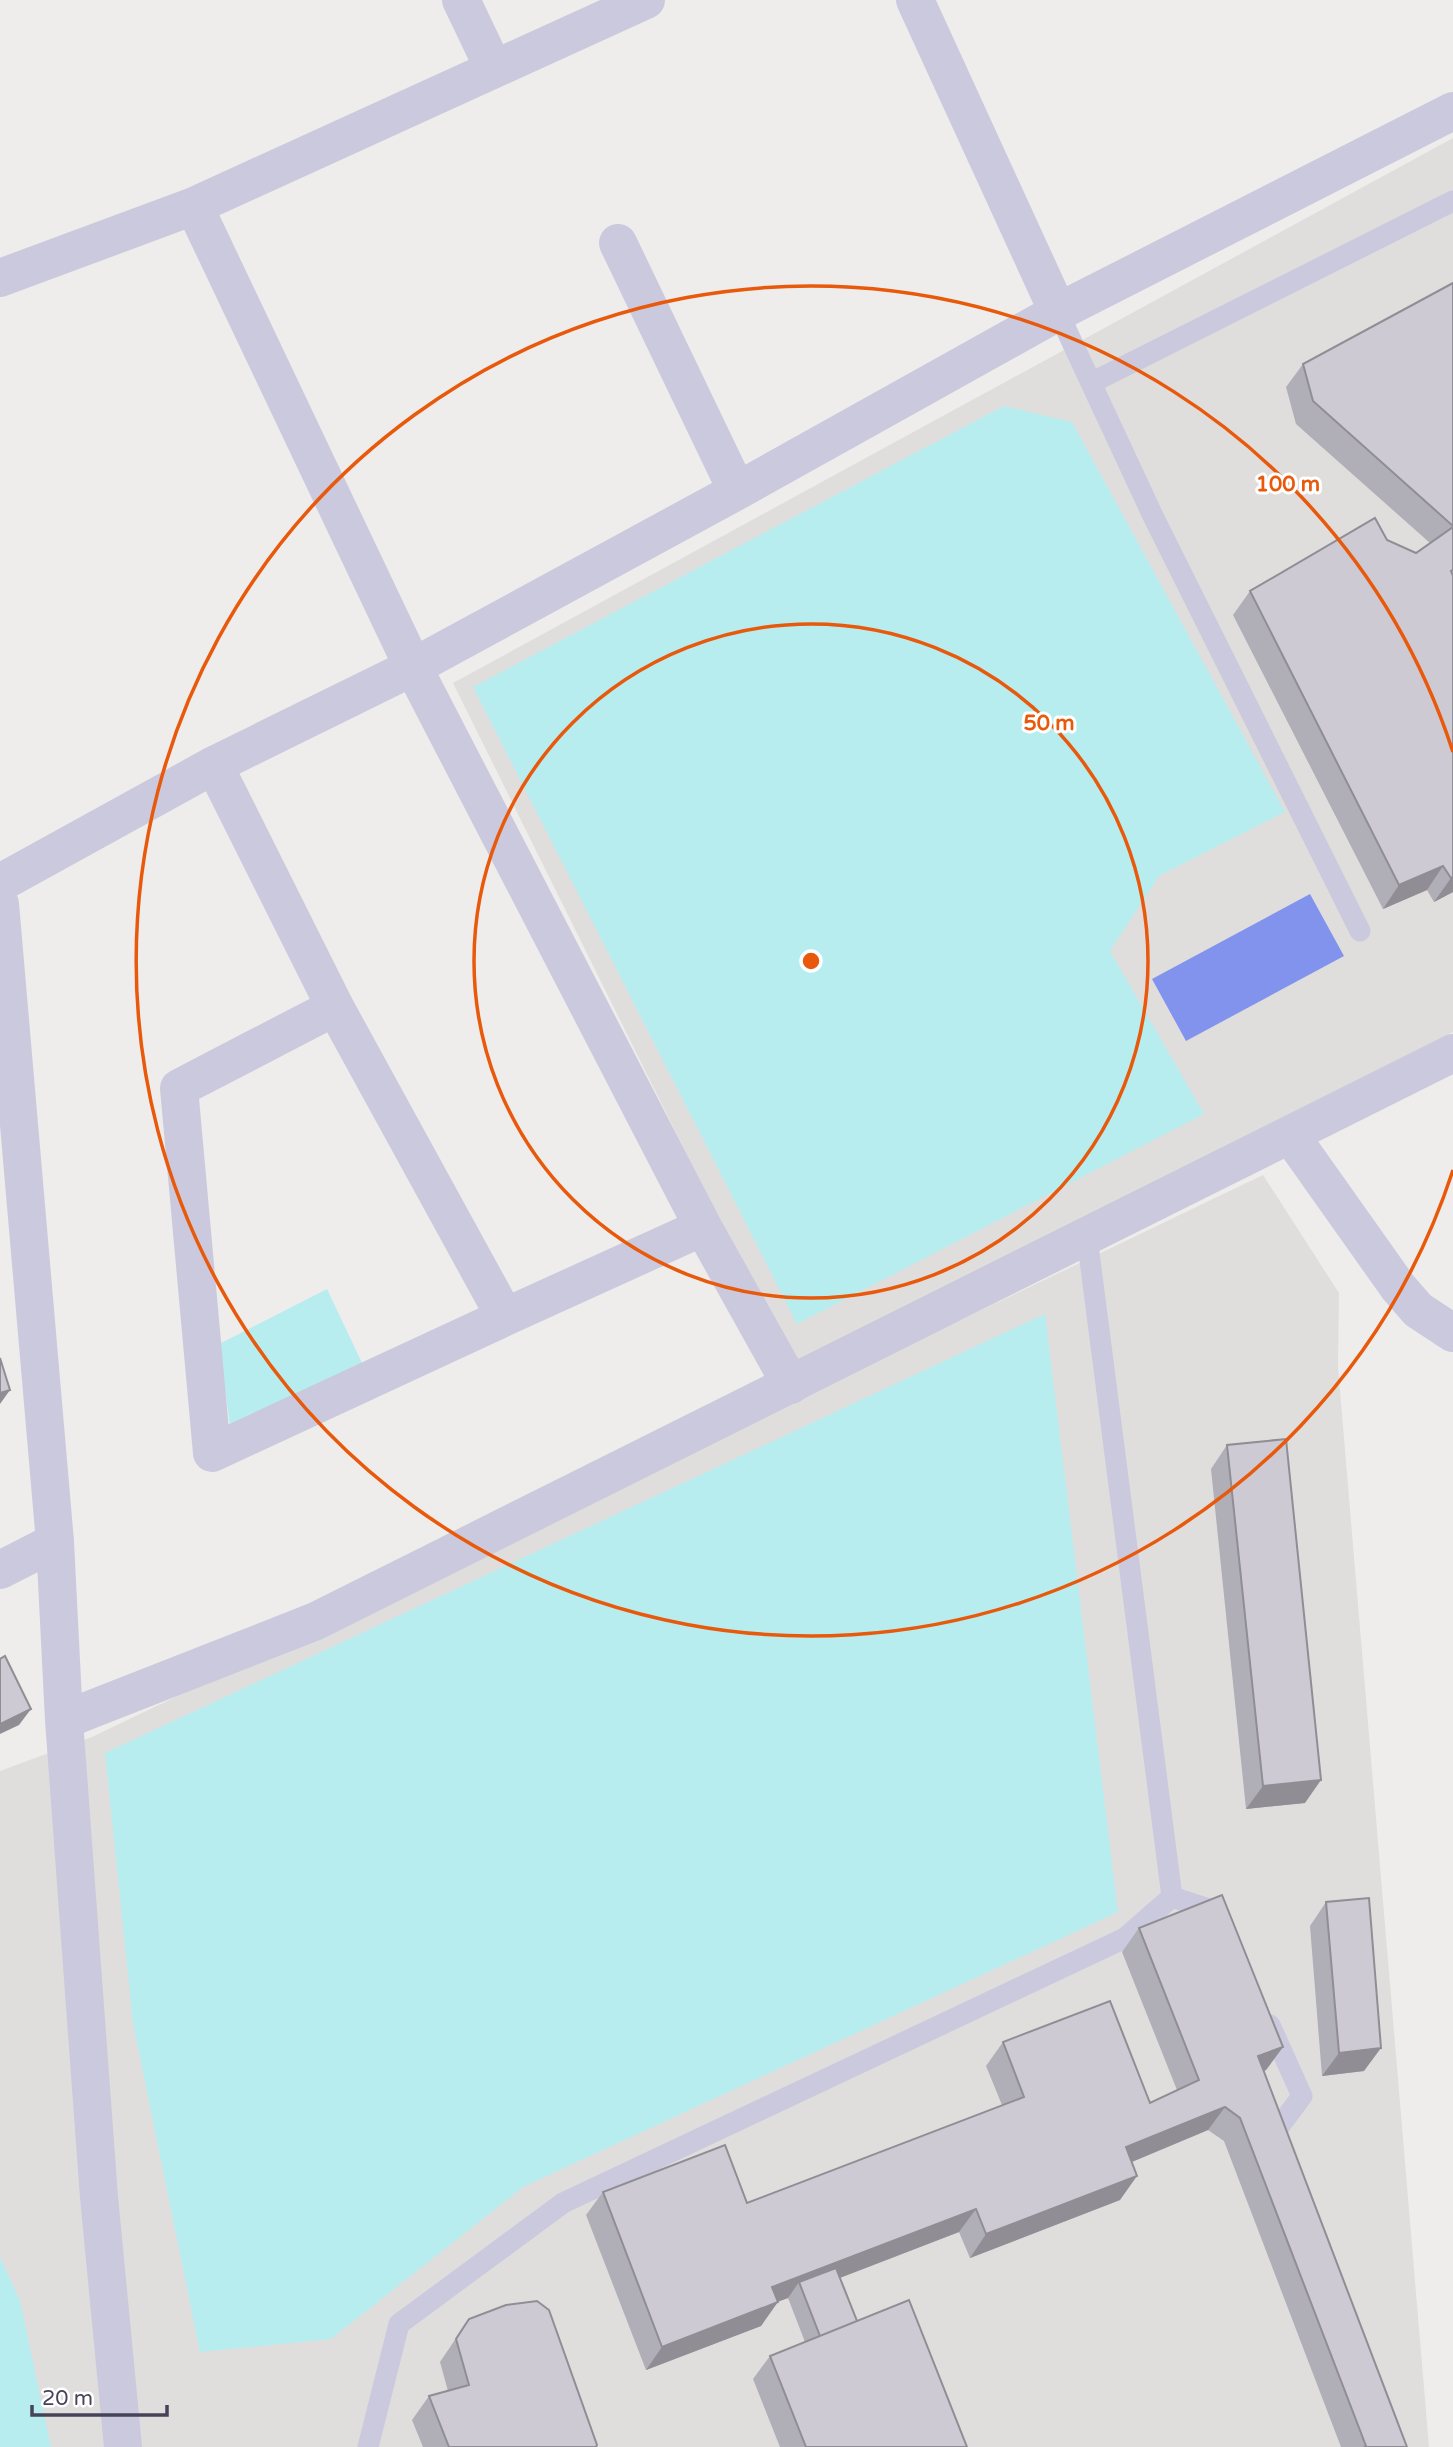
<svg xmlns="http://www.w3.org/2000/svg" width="1453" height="2447" viewBox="0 0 1453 2447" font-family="'Varela Round',sans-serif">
<rect width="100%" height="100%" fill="#eeedeb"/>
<path fill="#dfdedd" d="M1453,138V1032L792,1367L453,683Z
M1263,1175L1339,1293L1338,1367L1429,2447H0V1771L92,1737Z"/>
<path fill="#b7edef" d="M1004,406L1072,422L1285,812L1159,876L1110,951L1204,1114L797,1324L473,687Z
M327,1289L363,1365L230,1426L219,1344Z
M1045,1314L1118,1912L523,2187L331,2339L200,2352L133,2023L105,1753Z
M0,2257L20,2301L51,2447H0Z"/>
<path fill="#8293ed" d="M1310,894L1344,956L1186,1041L1152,979Z"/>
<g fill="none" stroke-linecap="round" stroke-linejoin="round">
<path stroke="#cbc9dd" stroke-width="21" d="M1058,312L1152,514L1360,931
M1091,383L1453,201
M1172,1897L1218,1912L1220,1916
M1270,2025L1302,2096L1276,2131
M368,2447L399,2324L563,2203L1125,1938L1172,1897L1087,1237"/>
<path stroke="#cbc9dd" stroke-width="38" d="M461,0L494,69
M915,0L1058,312
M194,206L413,667L703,1227L791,1385
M618,243L737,491
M0,278L194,206L646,0
M214,765L335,1007L505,1317L212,1453L179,1088L335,1007
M0,883L214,765L413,667L737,491L1058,312L1453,111
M1291,1136L1398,1287L1418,1310L1453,1333
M505,1317L703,1227
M0,1570L55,1542"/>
<path stroke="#cbc9dd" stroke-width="38" d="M0,904L55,1542L64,1720L99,2197L123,2447
M64,1720L316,1621L1453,1053"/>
</g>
<path fill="#b0aeb6" d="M1453,283V892L1434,902L1427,890L1383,909L1233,615L1250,591L1416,553L1430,543L1296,424L1286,387L1303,364Z
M1227,1445L1305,1803L1246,1809L1211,1469Z
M1326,1902L1364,2071L1322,2076L1310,1926Z
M1139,1928L1283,2047L1266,2070L1264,2071L1407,2447H1341L1224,2141L1208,2130L1132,2162L1120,2200L970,2258L959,2232L840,2278L857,2321L967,2447H780L753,2379L770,2356L805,2342L788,2298L777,2302L761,2326L646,2370L586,2215L603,2192L747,2203L1002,2105L986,2066L1003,2042L1150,2103L1177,2090L1122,1952Z
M469,2319L596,2447H423L412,2420L429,2396L448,2391L440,2362Z"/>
<path fill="#908d94" d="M1443,866L1427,890L1383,909L1399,885Z
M1453,877V892L1434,902L1451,878Z
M10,1390L0,1404V1393Z
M31,1709L19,1725L0,1734V1724Z
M1321,1780L1305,1803L1246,1809L1263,1786Z
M1283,2047L1266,2070L1242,2080L1258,2056Z
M1381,2048L1364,2071L1322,2076L1339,2053Z
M1225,2107L1208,2130L1110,2171L1126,2147Z
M1137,2176L1120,2200L970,2258L986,2234Z
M976,2209L959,2232L803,2292L799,2282L788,2298L755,2310L772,2287Z
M778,2302L761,2326L646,2370L662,2347Z"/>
<path fill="#cdcad4" stroke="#908d94" stroke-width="2" d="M1453,283V526L1313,401L1303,364Z
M1375,518L1387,540L1416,553L1453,527V570L1451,571L1453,576V877L1451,878L1443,866L1399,885L1250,591Z
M0,1358L10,1390L0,1393Z
M1286,1439L1321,1780L1263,1786L1227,1445Z
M5,1656L31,1709L0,1724V1659Z
M1222,1895L1283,2047L1258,2056L1407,2447H1364L1366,2446L1240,2118L1225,2107L1126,2147L1137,2176L986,2234L976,2209L772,2287L778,2302L662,2347L603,2192L725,2145L747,2203L1024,2097L1003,2042L1110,2001L1150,2103L1199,2080L1139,1928Z
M1369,1898L1381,2048L1339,2053L1326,1902Z
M836,2268L857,2321L820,2336L799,2282Z
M909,2300L967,2447H806L770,2356Z
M537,2301L549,2310L597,2445L596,2447H449L429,2396L469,2385L456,2339L469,2319L506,2305Z"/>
<g fill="none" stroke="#e8590c" stroke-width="3.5">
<circle cx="811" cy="961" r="337"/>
<path d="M1453 1170A675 675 0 1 1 1453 752"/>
</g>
<circle cx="811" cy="961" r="10" fill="#e8590c" stroke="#fff" stroke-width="3.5"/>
<g font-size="21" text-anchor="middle" font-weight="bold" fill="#e8590c" stroke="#fff" stroke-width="6" stroke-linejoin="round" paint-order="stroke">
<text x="1288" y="491">100 m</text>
<text x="1049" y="730">50 m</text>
</g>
<path d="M32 2405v10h135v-10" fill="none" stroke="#464359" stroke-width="3.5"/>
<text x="42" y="2405" font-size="21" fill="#464359" stroke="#ffffff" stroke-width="5" paint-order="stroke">20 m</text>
</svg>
